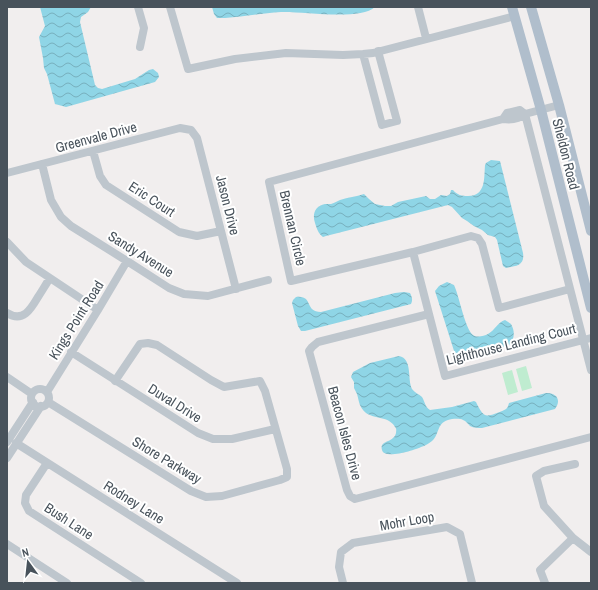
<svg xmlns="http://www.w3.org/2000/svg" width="598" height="590" viewBox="0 0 598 590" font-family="'Archivo Narrow',sans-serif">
<defs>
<pattern id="water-waves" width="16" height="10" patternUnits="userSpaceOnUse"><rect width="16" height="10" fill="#8fd5e6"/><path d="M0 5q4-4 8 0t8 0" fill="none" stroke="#77afbd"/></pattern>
</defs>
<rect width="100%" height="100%" fill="#f1eeee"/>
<path fill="#bfecd0" d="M526,366L532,388L522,391L516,369Z
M512,370L518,392L508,395L502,373Z"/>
<path fill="url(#water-waves)" d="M40,7H91L88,12L81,17L80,22L95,85L98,88L102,89L135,79L149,70L153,69L158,73L159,77L155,82L66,107L55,104L47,74L44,68L43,58L39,37L45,26Z
M212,7H375C360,21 301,11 281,12C262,13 244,17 225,18H217L214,14Z
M491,160L500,161L523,253C525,266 516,266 506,268L503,266L497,240L495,237L488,235L482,230L474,226L467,221L462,218L452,207L448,205L326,236L323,237C318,233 317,229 315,223C312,214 315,206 325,204C327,204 329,204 331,204C335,203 337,201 340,200C348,197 356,197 364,194L369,199L375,204L385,206H391L398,202L426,196L430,199H435L441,195L447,196L450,194L451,190H453C457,195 462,196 468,196C486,196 484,178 485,165L486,163Z
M447,282L454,285C459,295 465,329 473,335C477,338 484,336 488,334C495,330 498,322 505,320L511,324C515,331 515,339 509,345L461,359L457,357L455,354L435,291L439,286Z
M404,292L410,293C412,297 413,300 411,304L305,331H301L298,326L292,303L293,300L296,297C314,295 304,312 321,312L395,293Z
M399,356C413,359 407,379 412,389C415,393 419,394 422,397C425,402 425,407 430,410L452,407L474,401L476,402C478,406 481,413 485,415C489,417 503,411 506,409C508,407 508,406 509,403L546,393C556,392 562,400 555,409L482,428C478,428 474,428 470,426C468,424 466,421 463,420C459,418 452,419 448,420C436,424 440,434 432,441C429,443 425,446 421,447C415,450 384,460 382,450C379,440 394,443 396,433C396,431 397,429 395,427C389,416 374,419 366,413C359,407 359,401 357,394C356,392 355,390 354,388C354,386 354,384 354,382C353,380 352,379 351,377L353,372L370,363Z"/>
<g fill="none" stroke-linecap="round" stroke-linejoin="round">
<path stroke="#bec6cd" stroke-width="8" d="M138,7L144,28L140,47
M170,7L188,69L235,59L286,53L343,55L363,54L373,53L515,16
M418,7L426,38
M363,54L382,125L397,121L378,51
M559,105L525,114C519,119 510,120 503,119L269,182L291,281L413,252L471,236L478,238L482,244L499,308L570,289
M525,114L591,370
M503,119L507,113L520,110L525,114
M93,151L100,176L106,185L179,232L197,236L221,231
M42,164L51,200L61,217L71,226L127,261L169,288L184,294L208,296L268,280
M7,173L180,128L191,130L197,138L236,289
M7,242L26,262L98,310
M413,252L445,376L591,338
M7,313C23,323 31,309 38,297C42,291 46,284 50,278
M429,314L318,342L312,347L309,351L347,490L350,496L355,499L591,437
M71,352L198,433L213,439H232L275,429
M7,377L32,394
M31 398a9 9 0 1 1 18 0a9 9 0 1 1-18 0Z
M47,392L98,310L127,261
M48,402L191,491L206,497L222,496L280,480L287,477V469L265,391L260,381L224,387L211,380L157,345L148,343L140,344L115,381
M7,442L33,402
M16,443L237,583
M7,458L41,406
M47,463L26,495L25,503L29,511L141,583
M575,464L544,471L536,476L544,506L573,538L591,552
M7,544L67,583
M343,583L339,567L341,552L353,543L447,527L460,534L472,583
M545,583L540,570L573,538"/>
<path stroke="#b0becc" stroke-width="10" d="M512,7L541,110L591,308
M531,7L559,105L591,231"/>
</g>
<g text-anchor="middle" stroke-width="4" stroke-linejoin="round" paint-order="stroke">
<g font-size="14" fill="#48525b" stroke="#fff">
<text transform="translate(96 137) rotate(-15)" y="5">Greenvale Drive</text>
<text transform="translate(566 154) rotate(76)" y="5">Sheldon Road</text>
<text transform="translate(152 199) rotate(33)" y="5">Eric Court</text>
<text transform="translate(228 205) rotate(76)" y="5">Jason Drive</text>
<text transform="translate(293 228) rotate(77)" y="5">Brennan Circle</text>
<text transform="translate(141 254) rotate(32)" y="5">Sandy Avenue</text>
<text transform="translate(76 320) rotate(-58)" y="5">Kings Point Road</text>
<text transform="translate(511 344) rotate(-14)" y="5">Lighthouse Landing Court</text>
<text transform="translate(175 403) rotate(32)" y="5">Duval Drive</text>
<text transform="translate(345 433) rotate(75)" y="5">Beacon Isles Drive</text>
<text transform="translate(167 460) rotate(31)" y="5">Shore Parkway</text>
<text transform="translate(134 502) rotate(32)" y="5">Rodney Lane</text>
<text transform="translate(69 521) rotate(33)" y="5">Bush Lane</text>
<text transform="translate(407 521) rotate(-10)" y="5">Mohr Loop</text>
</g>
</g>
<rect width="598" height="590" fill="none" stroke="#48525b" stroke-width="16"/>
<g transform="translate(28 562) rotate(345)" stroke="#ffffff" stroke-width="3" paint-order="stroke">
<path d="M0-3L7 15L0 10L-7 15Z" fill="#48525b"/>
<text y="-6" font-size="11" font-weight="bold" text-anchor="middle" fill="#48525b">N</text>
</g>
</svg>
